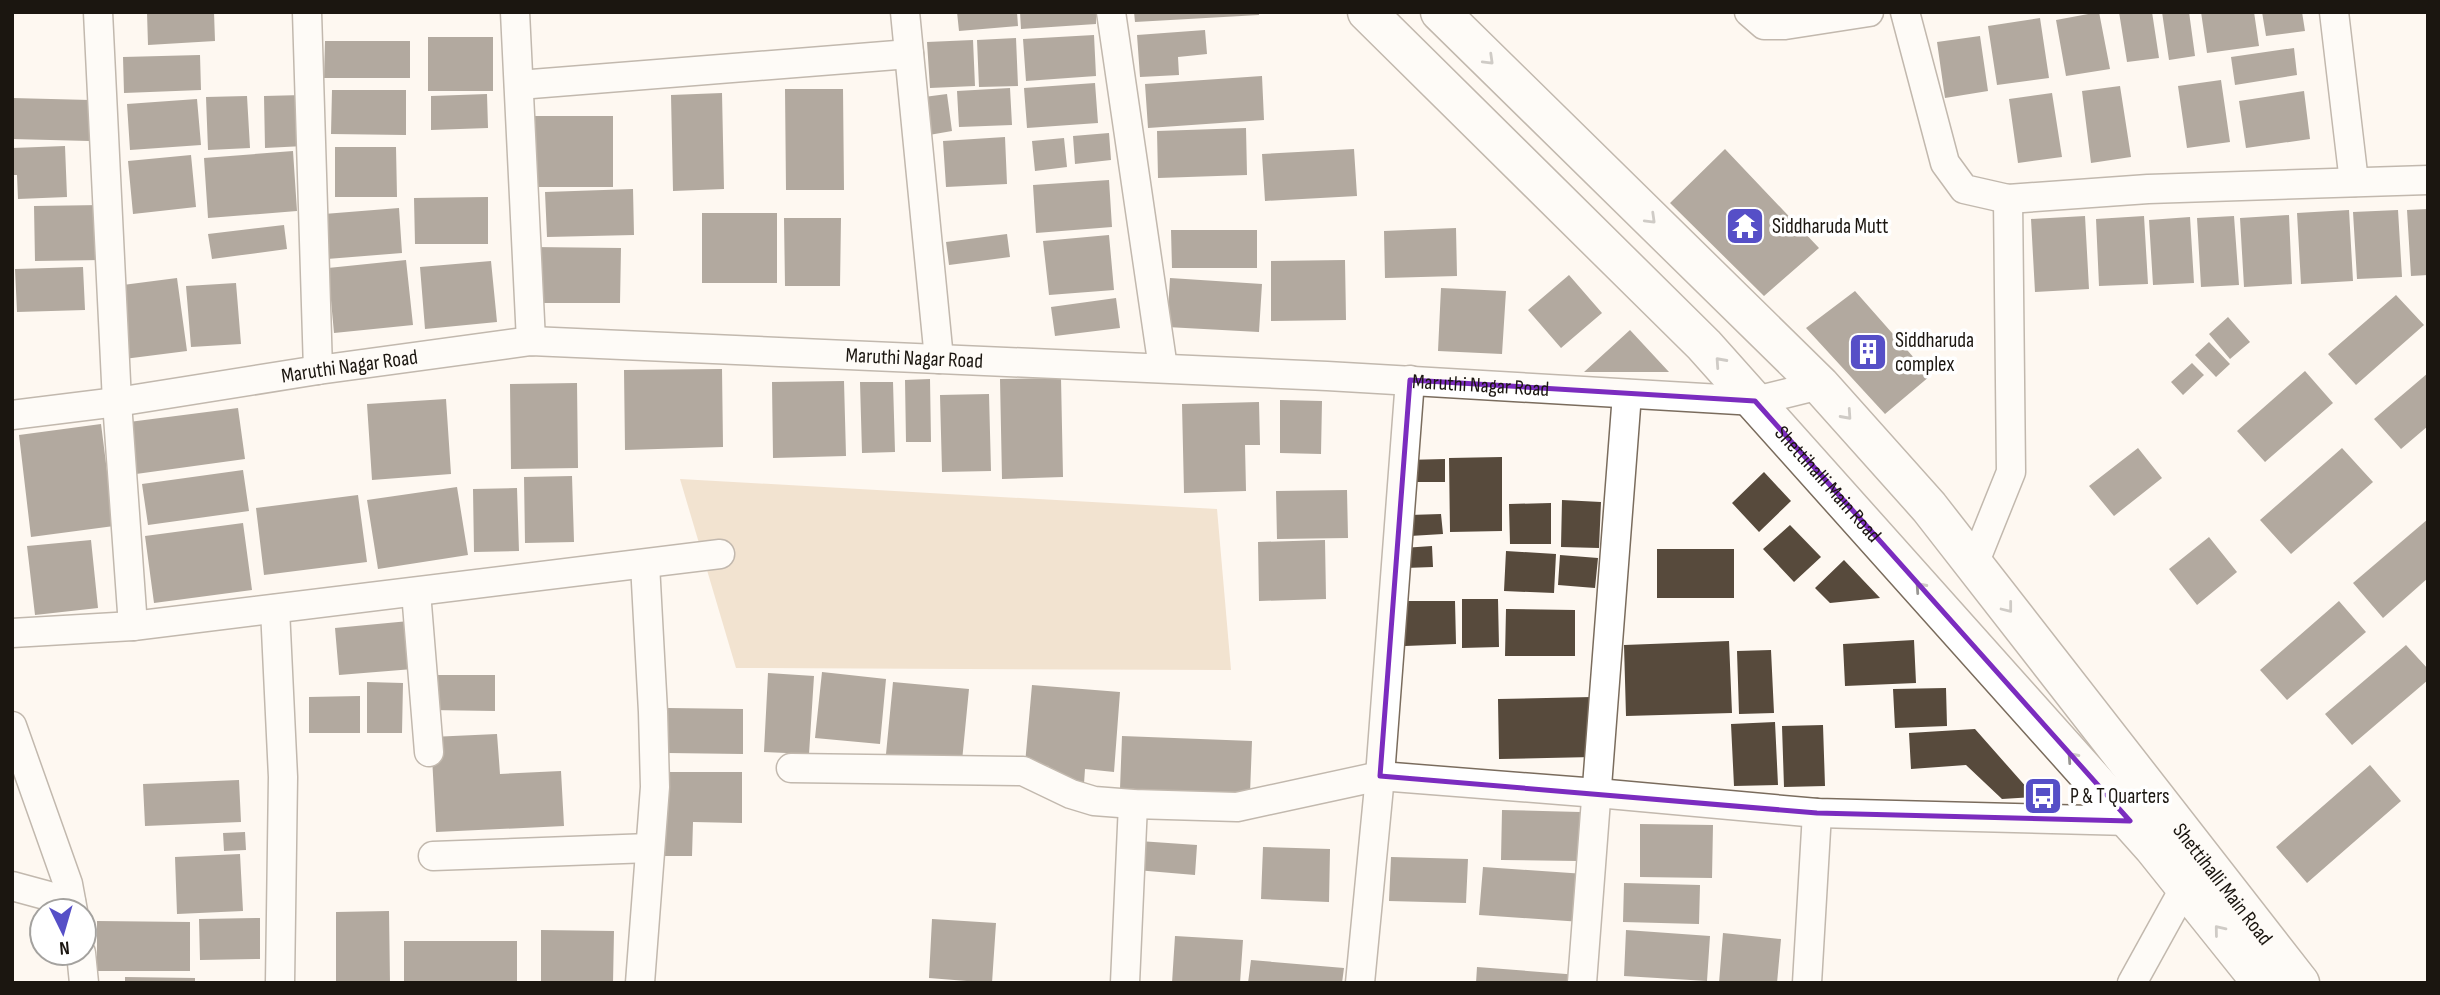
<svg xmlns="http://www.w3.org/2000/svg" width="2440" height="995" viewBox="0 0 2440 995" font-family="'Sofia Sans Condensed',sans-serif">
<rect width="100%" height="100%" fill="#fef8f1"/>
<path fill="#e5c9a9" d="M680,479L1217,509L1231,670L736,668Z"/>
<path fill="#574a3c" d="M147,12H214L215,41L148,45Z
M957,12H1017L1018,26L959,31Z
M1020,12H1096V24L1021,29Z
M1134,12H1259V15L1135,22Z
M2099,12L2110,69L2066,76L2056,20Z
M2119,12H2152L2159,58L2127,62Z
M2162,12H2189L2195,56L2169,60Z
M2201,12H2254L2259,46L2207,53Z
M2262,12H2302L2305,31L2266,36Z
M2040,18L2049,78L1997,85L1988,26Z
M1205,30L1207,54L1178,57L1179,75L1140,77L1137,35Z
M1094,35L1096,76L1026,81L1023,39Z
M1980,36L1988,91L1945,98L1937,42Z
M428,37H493V91H428Z
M1016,38L1018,86L979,87L977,40Z
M973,40L975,86L930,88L927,42Z
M325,41H410V78H324Z
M2294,48L2297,75L2235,85L2231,57Z
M200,55L201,90L124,93L123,57Z
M1262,76L1264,120L1148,128L1145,84Z
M2221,80L2230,142L2187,148L2178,86Z
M1095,83L1098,123L1027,128L1024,88Z
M2120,86L2131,157L2091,163L2082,91Z
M1010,88L1012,125L959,127L957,91Z
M785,89H843L844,190H786Z
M332,90H406V135L331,134Z
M2304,91L2310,139L2246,148L2239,101Z
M722,93L724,189L673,191L671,95Z
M2052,93L2062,157L2018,163L2009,99Z
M487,94L488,128L431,130V96Z
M947,94L952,131L929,135L924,97Z
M303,95L304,146L265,148L264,96Z
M247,96L250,148L208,150L206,97Z
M12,98L90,100L89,141L12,139Z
M197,99L201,145L130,150L127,104Z
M526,116H613V187H527Z
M1246,128L1247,175L1158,178L1157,131Z
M1109,133L1111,160L1075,164L1073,136Z
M1005,137L1007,184L946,187L943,141Z
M1064,138L1067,167L1035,171L1032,141Z
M65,146L67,197L18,199L17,175H12V148Z
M335,147H396L397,197H335Z
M1354,149L1357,196L1265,201L1262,154Z
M1725,149L1819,248L1764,296L1670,203Z
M293,151L297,211L208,218L204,158Z
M191,155L196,207L133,214L128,161Z
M1109,180L1112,227L1036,233L1033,185Z
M633,189L634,235L547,237L545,192Z
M488,197V244H415L414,198Z
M101,205L102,260L35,261L34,206Z
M399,208L402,253L327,259L324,214Z
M2428,209V275L2411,276L2407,210Z
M2349,210L2353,281L2301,284L2297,213Z
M2398,210L2402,277L2357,279L2353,212Z
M702,213H777V283H702Z
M2289,215L2292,284L2244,287L2240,218Z
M2085,216L2089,289L2035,292L2031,219Z
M2144,216L2148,284L2099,286L2096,219Z
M2234,216L2239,285L2201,287L2197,218Z
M2190,217L2194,283L2153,285L2149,220Z
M784,218H841L840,286H785Z
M284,225L287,249L212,259L208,234Z
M1456,228L1457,276L1385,278L1384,231Z
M1171,230H1257V268H1172Z
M1007,234L1010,257L949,265L946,242Z
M1109,235L1114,290L1049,295L1043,241Z
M533,247L621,248L620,303H533Z
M406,260L413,325L334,333L328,268Z
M1345,260L1346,320L1271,321V261Z
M491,261L497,322L425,329L420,267Z
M83,267L85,310L17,312L15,269Z
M1569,275L1602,313L1561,348L1528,310Z
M177,278L187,351L124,359L115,286Z
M1170,278L1262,284L1259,332L1167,327Z
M236,283L241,344L191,347L186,286Z
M1441,288L1506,291L1502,354L1438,351Z
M1855,291L1930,376L1885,414L1806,328Z
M2396,295L2424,325L2356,385L2328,354Z
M1116,298L1120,328L1055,336L1051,307Z
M2228,317L2250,342L2230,359L2209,334Z
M1630,330L1669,372H1584Z
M2209,342L2230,364L2216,377L2195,355Z
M2192,363L2204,375L2183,395L2171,382Z
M722,369L723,447L625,450L624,370Z
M2305,371L2333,403L2265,462L2237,431Z
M2428,373V426L2401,449L2374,419Z
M1061,378L1063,477L1002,479L1000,379Z
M930,379L931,442H906L905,380Z
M844,381L846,456L773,458L772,382Z
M860,382H893L895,452L862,453Z
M577,383L578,468L511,469L510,384Z
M989,394L991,471L942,472L940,395Z
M446,399L451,474L372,480L367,404Z
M1280,400L1322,401L1321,454L1280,453Z
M1259,402L1260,445H1245L1246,491L1184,493L1182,404Z
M238,408L245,459L136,474L129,422Z
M101,424L114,526L31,537L19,435Z
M2138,448L2162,478L2114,516L2089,486Z
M2342,448L2373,482L2291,554L2260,520Z
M1502,457V531L1450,532L1449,458Z
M1445,459V482H1406L1405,460Z
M243,470L249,511L148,525L142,484Z
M1764,472L1791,501L1759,532L1732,503Z
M572,476L574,542L525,543L524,477Z
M457,487L468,555L378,569L367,500Z
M517,488L519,551L474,552L473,489Z
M1347,490L1348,538L1277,539L1276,491Z
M358,495L367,562L264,575L256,508Z
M1562,500L1601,502L1599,548L1561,547Z
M1551,503V544H1510L1509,504Z
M1441,514L1443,534L1410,536L1409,515Z
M2428,519V578L2383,618L2353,583Z
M243,523L252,590L154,603L145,536Z
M1790,525L1821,557L1794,582L1763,549Z
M2209,537L2237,572L2197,605L2169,569Z
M91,540L98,608L35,615L27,546Z
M1325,540L1326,599L1259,601L1258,542Z
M1432,546L1433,567L1405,568L1403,548Z
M1657,549H1734V598H1657Z
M1506,551L1556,554L1554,593L1504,591Z
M1560,555L1598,558L1595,588L1558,585Z
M1844,560L1880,598L1830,603L1815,588Z
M1462,599H1498L1499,647L1462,648Z
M1404,601H1455L1456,644L1405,646Z
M2339,601L2366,632L2287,700L2260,670Z
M1506,609L1575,610V656H1505Z
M409,621L413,669L339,675L335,628Z
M1914,640L1916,683L1845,686L1843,644Z
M1729,641L1732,713L1626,716L1624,645Z
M2406,645L2428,669V680L2352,745L2325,714Z
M1771,650L1774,713L1739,714L1737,651Z
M822,672L886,679L880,744L815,738Z
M768,673L814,676L809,754L764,752Z
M430,675H495V711L430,710Z
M367,682L403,683L402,733H367Z
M893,682L969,689L962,761L886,754Z
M1032,685L1120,692L1114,772L1085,769L1084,784L1048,781L1049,766L1025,764Z
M1946,688L1947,726L1895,728L1893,689Z
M360,696V733H309V697Z
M1592,697L1593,757L1499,759L1498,699Z
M668,708L743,709V754L668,753Z
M1775,722L1778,785L1734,786L1731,724Z
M1823,725L1825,786L1784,787L1782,726Z
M1975,729L2035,797L2002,799L1966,765L1911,769L1909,733Z
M497,734L500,774L561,771L564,826L436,832L431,737Z
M1122,736L1252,741L1250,794L1120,789Z
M2370,765L2401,801L2307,883L2276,847Z
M655,772H742V823L693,822L692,856H655Z
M239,780L241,822L145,826L143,784Z
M1502,810L1580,812L1579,861L1501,860Z
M1640,824L1713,825L1712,878L1640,877Z
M245,832L246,850L224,851L223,833Z
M1139,841L1197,845L1195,875L1136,870Z
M1263,847L1330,849L1329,902L1261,899Z
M240,854L243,911L177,914L175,857Z
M1391,857L1468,859L1466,903L1389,901Z
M1483,867L1585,874L1582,922L1479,915Z
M1624,883L1700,885L1699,924L1623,922Z
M389,911L390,983H336V912Z
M260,918V959L200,960L199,919Z
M932,919L996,923L992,983L929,978Z
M97,921L190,922V971H97Z
M541,930L614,931L613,983H541Z
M1626,930L1710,936L1707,981L1624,976Z
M1723,933L1781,939L1777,983H1719Z
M1175,936L1243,940L1240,983H1172Z
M404,941H517V983H404Z
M1251,960L1344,968L1342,983H1248Z
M1477,967L1579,975L1578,983H1476Z
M125,977L195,978V983H125Z"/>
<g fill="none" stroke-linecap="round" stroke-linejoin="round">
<g stroke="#7a6c5d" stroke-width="31">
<g id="minor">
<path d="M98,12L117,402L133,626"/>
<path d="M307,12L318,370"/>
<path d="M515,12L531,341"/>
<path d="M905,12L939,359"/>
<path d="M1111,12L1163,368"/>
<path d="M1749,12L1764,25H1785L1869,12"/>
<path d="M1905,12L1945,163L1964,189L2008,199L2148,189L2428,180"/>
<path d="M2334,12L2354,182"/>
<path d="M519,85L909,54"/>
<path id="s1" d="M12,415L117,402L318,370L531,341L1327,376L1755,401L1820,385"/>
<path d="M1974,564L2011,472L2008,199"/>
<path d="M416,592L429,752"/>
<path d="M275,609L283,777L280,983"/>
<path d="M12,633L133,626L720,554"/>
<path d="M12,726L68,884L73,911"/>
<path d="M791,768L1023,771L1071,794L1094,801L1133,804L1237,807L1380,776L1597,793L1817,813L2130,821L2141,820"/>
<path d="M433,856L650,848"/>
<path d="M12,886L71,902"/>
<path d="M81,953L84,983"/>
<path d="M640,983L655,787L653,712L645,564"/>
<path d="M1125,983L1133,804"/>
<path d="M1360,983L1380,776L1410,380"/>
<path d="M1582,983L1627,394"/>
<path d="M1807,983L1817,813"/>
<path d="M2132,983L2185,887"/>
</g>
</g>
<g stroke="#7a6c5d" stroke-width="41">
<g id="secondary">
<path id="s2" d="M1367,12L1704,345L2153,847L2262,983"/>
<path id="s3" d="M1440,12L1820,385L1929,507L2300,983"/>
</g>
</g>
<use href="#minor" stroke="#fff" stroke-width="28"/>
<use href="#secondary" stroke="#fff" stroke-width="38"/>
</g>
<defs><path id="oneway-chevron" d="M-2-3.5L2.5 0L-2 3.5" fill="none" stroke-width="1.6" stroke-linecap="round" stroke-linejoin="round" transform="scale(1.75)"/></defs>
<g stroke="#989693">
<use href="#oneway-chevron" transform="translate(1489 60) rotate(44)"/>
<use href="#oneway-chevron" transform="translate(1651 219) rotate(44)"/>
<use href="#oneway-chevron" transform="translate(1720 362) rotate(-132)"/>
<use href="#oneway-chevron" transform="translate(1847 415) rotate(48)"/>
<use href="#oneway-chevron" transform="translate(1920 587) rotate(-132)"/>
<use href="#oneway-chevron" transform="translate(2008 608) rotate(52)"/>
<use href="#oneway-chevron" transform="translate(2072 757) rotate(-132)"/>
<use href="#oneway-chevron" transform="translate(2219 930) rotate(-129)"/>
</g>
<path d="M0 0H2440V995H0ZM1410,380L1755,401L2130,821L1817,813L1380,776Z" fill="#fef8f1" fill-opacity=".55" fill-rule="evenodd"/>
<path fill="none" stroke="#7b2cbf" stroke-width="5" stroke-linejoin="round" d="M1410,380L1755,401L2130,821L1817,813L1380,776Z"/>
<defs>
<g id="temple-square" transform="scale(2.0125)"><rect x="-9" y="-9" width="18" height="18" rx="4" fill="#564fc7" stroke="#fff"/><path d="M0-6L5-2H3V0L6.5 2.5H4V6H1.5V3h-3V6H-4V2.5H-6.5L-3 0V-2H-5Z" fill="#fff"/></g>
<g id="building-square" transform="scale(2.0125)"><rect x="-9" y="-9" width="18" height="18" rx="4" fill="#564fc7" stroke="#fff"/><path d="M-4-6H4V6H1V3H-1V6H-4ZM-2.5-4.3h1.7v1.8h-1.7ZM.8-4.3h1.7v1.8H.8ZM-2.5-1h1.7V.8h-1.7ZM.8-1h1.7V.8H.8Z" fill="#fff"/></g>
<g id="bus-square" transform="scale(2.0125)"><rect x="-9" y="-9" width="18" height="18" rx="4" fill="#564fc7" stroke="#fff"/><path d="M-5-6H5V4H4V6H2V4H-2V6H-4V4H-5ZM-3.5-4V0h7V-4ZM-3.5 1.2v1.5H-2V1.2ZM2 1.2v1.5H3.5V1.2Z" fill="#fff"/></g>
</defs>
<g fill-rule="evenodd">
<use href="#temple-square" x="1745" y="226"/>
<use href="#building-square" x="1868" y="352"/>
<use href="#bus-square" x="2043" y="796"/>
</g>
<g text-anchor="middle" stroke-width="7" stroke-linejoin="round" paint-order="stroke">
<g font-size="21" fill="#1b1610" stroke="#fff" text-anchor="start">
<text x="1772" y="233">Siddharuda Mutt</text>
<text x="1895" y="347">Siddharuda<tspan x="1895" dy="24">complex</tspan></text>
<text x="2070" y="803">P &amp; T Quarters</text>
</g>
<g font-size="21" fill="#1b1610" stroke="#fff">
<text dy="7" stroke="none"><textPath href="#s1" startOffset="908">Maruthi Nagar Road</textPath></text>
<text dy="7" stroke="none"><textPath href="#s1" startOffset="341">Maruthi Nagar Road</textPath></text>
<text dy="7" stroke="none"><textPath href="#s1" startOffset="1475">Maruthi Nagar Road</textPath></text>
<text dy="7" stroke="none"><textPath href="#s2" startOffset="660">Shettihalli Main Road</textPath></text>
<text dy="7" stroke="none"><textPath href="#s3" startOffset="1174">Shettihalli Main Road</textPath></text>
</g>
</g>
<rect width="2440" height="995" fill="none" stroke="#1b1610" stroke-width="28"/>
<g transform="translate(63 932) rotate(175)"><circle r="33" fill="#ffffff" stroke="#a4a29f" stroke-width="2"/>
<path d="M0-5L12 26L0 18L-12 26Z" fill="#564fc7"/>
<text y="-10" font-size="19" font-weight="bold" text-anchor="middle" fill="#1b1610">N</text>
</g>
</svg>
